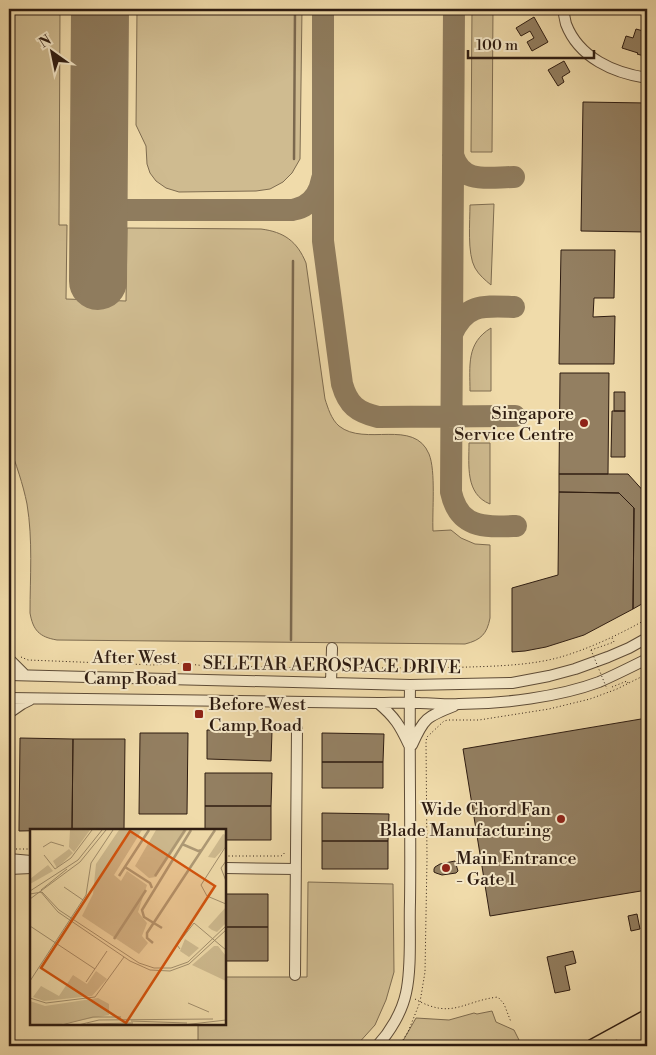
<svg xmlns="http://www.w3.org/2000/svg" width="656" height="1055" viewBox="0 0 656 1055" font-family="'Libre Bodoni',serif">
<rect width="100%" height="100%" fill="#f0dbaa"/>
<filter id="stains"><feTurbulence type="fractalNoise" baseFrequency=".004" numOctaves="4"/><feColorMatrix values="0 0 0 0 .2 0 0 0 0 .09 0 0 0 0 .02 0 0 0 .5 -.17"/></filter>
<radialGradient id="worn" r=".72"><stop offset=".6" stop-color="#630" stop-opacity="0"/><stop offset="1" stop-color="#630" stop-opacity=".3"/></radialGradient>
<path fill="#cfbb90" stroke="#7e6c50" d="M9,9H60L59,225H67L66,299L126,301L127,228L261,229C284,232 297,241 306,263L325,399C328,408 331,419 339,426C365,447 414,418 429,454C436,471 432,511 433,531L451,530L461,538L475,544L490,545V618C487,634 481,640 465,644L57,640C39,637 33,630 30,613C30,577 33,540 27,504C23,484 16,464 9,445Z
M137,9H302L300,159L292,173L283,182L270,189L256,191L179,192L166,188L156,181L150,173L147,164L146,146L136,125Z
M472,9H493L492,152H471Z
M494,204L491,285C485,280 479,275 475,268C467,254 470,221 470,205Z
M491,328V391H470C470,366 466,343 491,328Z
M469,443H490V504C465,494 469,465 469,443Z
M308,882L393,884L394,972L386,1000L375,1025L356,1046H198V1024H225V977H307Z
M492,1011L496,1022L514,1030L522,1046H400L416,1018L449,1020L474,1013L477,1014Z"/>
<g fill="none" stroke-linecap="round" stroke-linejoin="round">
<path stroke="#7b684e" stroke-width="2.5" d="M294,159L295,9
M291,640L293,261"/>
<path stroke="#8f7c5e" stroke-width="22" d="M323,9V241L342,384C348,405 357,412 378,417L515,416
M454,9L451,492C459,529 485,527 516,526
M453,155C462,185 489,177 514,177
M99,210H292C296,209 301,208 304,206C314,201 320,190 322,179
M452,334C466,303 484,306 514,307"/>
<path stroke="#8f7c5e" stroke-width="58" d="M98,281L100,9"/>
</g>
<path fill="#937f61" stroke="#2e1c11" d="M534,17L548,42L532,51L527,42L534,38L530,31L521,36L516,28Z
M636,29L647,32V45L644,56L637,54L638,53L622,48L626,36L633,38Z
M564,61L570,72L562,77L564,82L558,86L548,70Z
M583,102L647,103V232L581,231Z
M561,250H615L614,298H594L593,317L615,316L614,364H559Z
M560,373H609L608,474H559Z
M614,392H625V411H614Z
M612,411H625V457H611Z
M559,474H628L647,495V601L633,609L634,508L619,493L559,492Z
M559,492L619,493L634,508L633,609L584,635L546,647L525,651L512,652V588L558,575Z
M647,718V890L490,916L463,749Z
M207,730L272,731L271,761L207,759Z
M140,733H188L187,814H139Z
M322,733L384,734L383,762H322Z
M20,738L73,739L72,830L19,831Z
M73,739H125L124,830H72Z
M322,762H383V788H322Z
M205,773H272L271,806H205Z
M205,806H271V840H225V830H205Z
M322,813L389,814L388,841H322Z
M322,841H388V869H322Z
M455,861L458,871L456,873L442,875L436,873L434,872V869L435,867L440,864Z
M225,894H268V927H225Z
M637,914L640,929L631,931L628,916Z
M225,927H268V961H225Z
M573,951L576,963L565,966L570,990L555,993L547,957Z"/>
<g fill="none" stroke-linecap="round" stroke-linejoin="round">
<g stroke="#5e4c37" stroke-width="12">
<path id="minor" d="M563,9C564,14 565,20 566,24C579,58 614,73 647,78
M9,659L25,675
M9,675L410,685L512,683L549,676L575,669L608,657L629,648L647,638
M331,683L332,648
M9,698L378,703C392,703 406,702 420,703C433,703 446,705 459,704C502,704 559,697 599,682C615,675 631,667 647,659
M378,703C395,717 400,726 409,745
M9,713L22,704L30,700
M412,745C424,718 426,717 454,706
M9,859L31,861
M225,868L296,869
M9,869L31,868
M295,975L297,729
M377,1046C390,1032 402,1012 406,993C412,967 409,930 410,902C411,830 409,757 410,685"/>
</g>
<g stroke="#2e1c11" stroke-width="15">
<path id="major" d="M592,1046L647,1016
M618,1046L647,1026
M637,1046L647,1041"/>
</g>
<path stroke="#2e1c11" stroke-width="1" stroke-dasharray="1 2.5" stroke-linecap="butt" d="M538,9L540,12
M647,249L644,251L642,472L643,474H647
M9,523V631L10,639L14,652
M591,650L614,642L612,638
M21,657L28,660L155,665C173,662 189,664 206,666L321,668
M340,668C383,668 426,668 470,667C500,666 535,665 564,656C593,647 620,634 647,619
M612,687L627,681L628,683
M9,845L10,843
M16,849H31
M225,856H281L283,855L285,852
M9,883L15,890
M415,999C452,1020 463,1001 498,997L504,1004L511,1022
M399,1046L408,1032L420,1002L425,972L427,859L426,741L427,737L444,721L448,720H479L549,709L590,699L617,689L647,674"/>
<use href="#minor" stroke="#f5e8c8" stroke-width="10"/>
<use href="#major" stroke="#f0dbaa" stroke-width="12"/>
<path stroke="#2e1c11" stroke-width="1" stroke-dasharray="1 2.5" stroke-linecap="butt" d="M591,650L607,689"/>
</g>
<g fill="#8f2418" stroke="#f5e8c8" stroke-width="2">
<circle cx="584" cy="423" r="5"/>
<rect x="182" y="662" width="10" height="10" rx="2.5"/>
<rect x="194" y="709" width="10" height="10" rx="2.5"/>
<circle cx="561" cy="819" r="5"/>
<circle cx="446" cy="868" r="5"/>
</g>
<g text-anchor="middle" stroke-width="4" stroke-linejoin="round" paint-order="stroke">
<g font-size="18" fill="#2e1c11" stroke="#f5e8c8" text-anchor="end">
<text x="574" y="419">Singapore<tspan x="574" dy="21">Service Centre</tspan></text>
<text x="177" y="663">After West<tspan x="177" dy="21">Camp Road</tspan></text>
<text x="209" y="710" text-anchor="start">Before West<tspan x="209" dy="21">Camp Road</tspan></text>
<text x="551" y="815">Wide Chord Fan<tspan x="551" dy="21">Blade Manufacturing</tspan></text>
<text x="456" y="864" text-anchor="start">Main Entrance<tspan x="456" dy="21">- Gate 1</tspan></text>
</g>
<g font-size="18" fill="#2e1c11" stroke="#f5e8c8">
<text transform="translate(332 665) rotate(1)" y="6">SELETAR AEROSPACE DRIVE</text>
</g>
</g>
<g transform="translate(30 829)">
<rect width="196" height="196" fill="#f0dbaa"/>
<path d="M40,1H60L44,23L39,18ZM89,1H112L84,46L91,52L97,42L117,56L108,83L117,94L112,107L118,114L109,125L52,87L63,65L66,35ZM126,1H157L126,48L119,49L105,37ZM193,5L196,6L195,18L185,29L178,28ZM39,20L43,24L27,39L23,32ZM18,36L23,42L0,55V50ZM196,78V94L187,103L182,101L178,98ZM155,110L169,119L159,128L150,122ZM184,117H188L196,127V152L162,136ZM66,142L77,150L62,167L14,172L3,168L11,157L29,167L43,146L57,155ZM68,169L79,175V186L26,196H0V172L15,177Z" fill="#cfbb90"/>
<path fill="none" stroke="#ae9a76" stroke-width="2.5" d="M152,15L168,22L172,21M95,38L120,54L122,59M89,47L119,1M125,47L155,1M132,99L114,88L112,81L161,1M84,110L116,61M123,114L117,109V104L185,1"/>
<path fill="none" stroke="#a28f6d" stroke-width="1" d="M196,17L171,56L177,67L196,75M13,18L21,13L34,17M14,26L25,40M196,32L191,39L196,52M25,40L41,29L62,1M34,58L53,71M11,61L37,40M0,62L48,31L72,1M10,62L28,83L100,132L120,141L140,142L159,135L196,101M0,65L12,63L29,81L109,134L124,139H141L158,133L196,97M0,70L50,33L76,1M0,97L65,140M150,120L147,116L164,94L196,121M0,152L56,66L61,34L83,1M56,153L77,122M0,169L16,174L65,168L94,128M158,174L179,183M101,192L157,194M57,195L103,194M31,196L63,188H91M48,196L69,191L183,190M153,196L196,191"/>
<path fill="#d5530c" fill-opacity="0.15" stroke="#d5530c" stroke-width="2.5" d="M100,2L185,57L96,194L11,139Z"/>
<rect width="196" height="196" fill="none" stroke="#2e1c11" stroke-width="2.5"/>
</g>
<rect width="656" height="1055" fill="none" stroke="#f0dbaa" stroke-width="30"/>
<rect x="10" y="10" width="636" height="1035" fill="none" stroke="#2e1c11" stroke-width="2.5"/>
<rect x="15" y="15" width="626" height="1025" fill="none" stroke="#2e1c11"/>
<g transform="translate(52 52) rotate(327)" stroke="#f5e8c8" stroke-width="4" paint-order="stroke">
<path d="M0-4L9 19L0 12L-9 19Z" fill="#2e1c11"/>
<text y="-8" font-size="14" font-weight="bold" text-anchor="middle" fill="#2e1c11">N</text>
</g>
<path d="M468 50v8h126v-8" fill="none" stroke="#2e1c11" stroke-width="2.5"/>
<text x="476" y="50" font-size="15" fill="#2e1c11" stroke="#f5e8c8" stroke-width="4" paint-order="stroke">100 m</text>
<rect width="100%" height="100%" filter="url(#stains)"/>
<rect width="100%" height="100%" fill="url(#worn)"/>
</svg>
